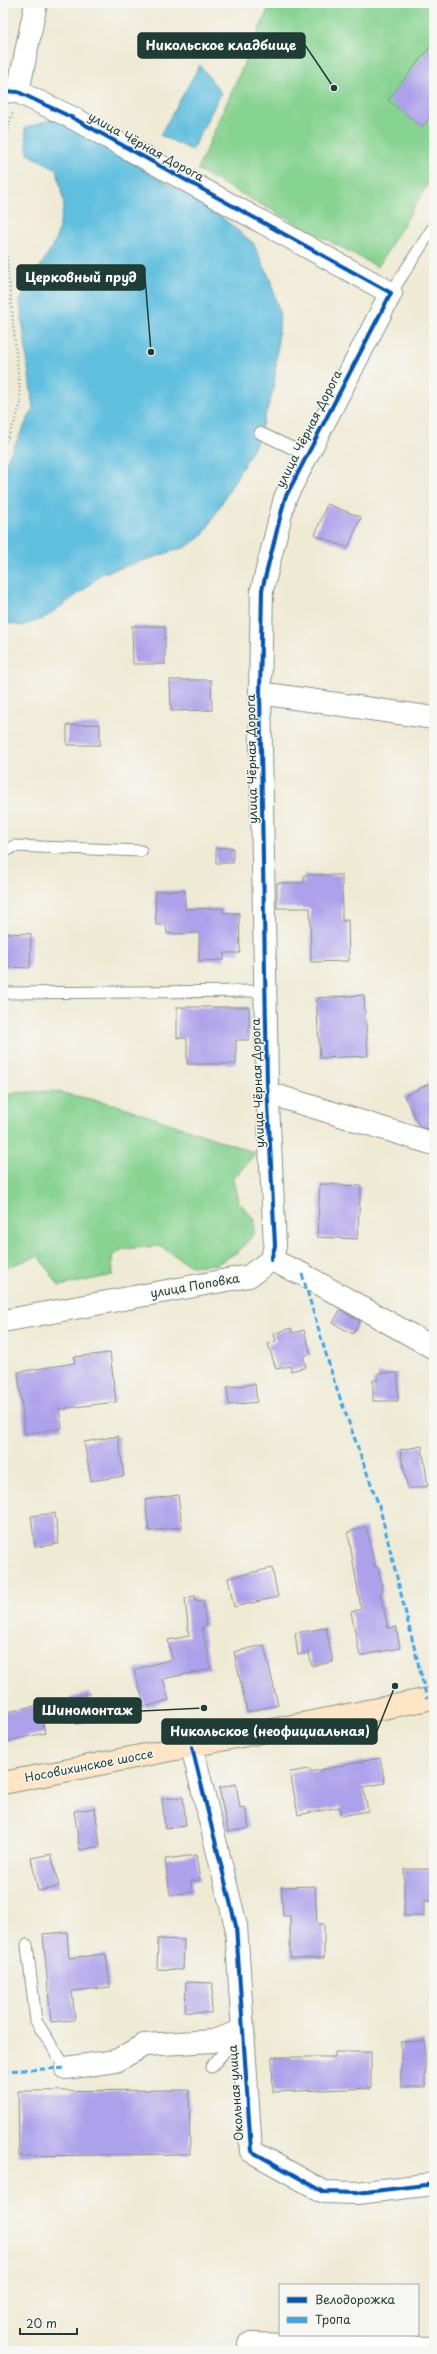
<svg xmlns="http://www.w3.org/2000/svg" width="437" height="2354" viewBox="0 0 437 2354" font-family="'Playpen Sans',sans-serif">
<rect width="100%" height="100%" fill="#f6f6f2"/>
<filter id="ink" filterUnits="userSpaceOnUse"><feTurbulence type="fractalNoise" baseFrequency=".025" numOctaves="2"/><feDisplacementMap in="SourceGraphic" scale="8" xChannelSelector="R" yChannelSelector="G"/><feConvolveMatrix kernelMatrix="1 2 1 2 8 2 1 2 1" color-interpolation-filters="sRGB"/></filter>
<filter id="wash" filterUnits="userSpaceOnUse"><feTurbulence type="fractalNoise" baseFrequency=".012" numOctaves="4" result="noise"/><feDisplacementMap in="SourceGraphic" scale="16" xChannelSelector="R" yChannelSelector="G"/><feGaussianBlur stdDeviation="0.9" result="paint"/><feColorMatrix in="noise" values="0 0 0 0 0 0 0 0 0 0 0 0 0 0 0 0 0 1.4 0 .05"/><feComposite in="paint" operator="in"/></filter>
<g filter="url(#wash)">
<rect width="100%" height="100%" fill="#efead4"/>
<path fill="#87d391" stroke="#538862" d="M271,3H434V174L378,267L197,170Z
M52,1091L114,1104L256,1153L233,1179L238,1201L255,1220L254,1234L239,1251L217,1264L191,1266L160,1246L123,1249L112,1256L113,1275L59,1286L39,1256L3,1268V1098L13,1093Z"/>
<path fill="#61bfdf" stroke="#407e8a" d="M200,65L221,93L192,150L160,135Z
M56,118L214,211L253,243L270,279L280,316L274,388L256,444L203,535L186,547L101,574L85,589L43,619L21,626L8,623L3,619V468L33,409L20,301L56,240L64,205L57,169L28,154L25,128Z"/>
<g id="blocks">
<path fill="#aea1eb" d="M434,42V112L422,127L388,100Z
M327,504L361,517L348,548L315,535Z
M132,626H165V664H133Z
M170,680H211L212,710L171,711Z
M100,724V745H67V725Z
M216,848H233V863H216Z
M304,875H342V921L348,920L349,961L311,962L310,908H277V883H304Z
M185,890V909L223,908V913H239L240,953H224V960L199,961V933L167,934L166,925H156L155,891Z
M3,933L31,934L30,968L3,967Z
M364,995L368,1056L320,1058L316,998Z
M177,1007H249V1040H236V1064H187V1038H177Z
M434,1081V1131L420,1127L404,1096Z
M320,1184L361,1186L357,1239L317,1237Z
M340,1310L360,1321L353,1334L333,1323Z
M291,1328L293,1333L304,1330L311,1354L303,1356L306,1367L291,1371L290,1366L276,1369L268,1344L276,1341L274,1334Z
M110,1353L116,1402L59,1409L62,1428L25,1434L18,1372L75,1363L74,1357Z
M378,1373H398V1401H373V1380H378Z
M255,1384L257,1402L229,1405L227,1387Z
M118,1436L124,1476L91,1481L84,1442Z
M422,1446L428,1486L408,1489L400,1450Z
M178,1495L182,1527L149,1531L145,1500Z
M55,1513L59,1544L35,1547L31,1516Z
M366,1527L375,1567H378L383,1592L380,1593L388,1628L396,1627L400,1648L360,1656L351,1612L361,1609L348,1532Z
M272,1568L278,1597L234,1607L228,1578Z
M195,1596L196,1601L203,1600L206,1626L202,1627L211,1669L163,1679L169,1700L145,1707L134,1670L172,1659L168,1640L189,1636L185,1598Z
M326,1628L333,1662L312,1666L309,1653L298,1655L295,1633Z
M264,1645L278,1705L247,1712L234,1652Z
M89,1693L94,1720L76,1724L70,1698Z
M39,1705L45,1733L3,1742V1713Z
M380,1758L385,1783L363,1787L368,1811L341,1816L340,1807L298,1815L290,1772L310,1769V1772Z
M236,1784L240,1808L245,1807L249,1828L228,1832L219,1788Z
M183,1797L186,1826L165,1828L162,1799Z
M95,1808L100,1846L80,1850L74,1811Z
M51,1854L59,1887L38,1891L31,1858Z
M196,1855L200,1880L191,1881L193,1892L170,1895L165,1859Z
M404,1869H434V1901H424V1916H404Z
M315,1886L317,1924H324V1958H290V1916H283L281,1887Z
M67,1932L69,1958L106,1954L110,1987L72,1991L75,2020L51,2022L43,1934Z
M158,1939L184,1940L183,1970L157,1969Z
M186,1982L213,1983L211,2013L185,2012Z
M425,2041V2087H401V2042Z
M335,2052H371V2088L273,2092L272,2057H335Z
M189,2090L190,2154L19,2156L18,2091Z"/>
</g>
</g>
<g filter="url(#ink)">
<use href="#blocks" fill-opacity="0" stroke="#879484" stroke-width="1"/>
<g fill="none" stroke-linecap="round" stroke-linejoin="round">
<g stroke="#879484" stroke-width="13">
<path id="lane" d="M391,293L434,226
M260,433L307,455
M3,853L14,846L141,851
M4,993L265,991
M27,1945L36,2021L66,2068
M211,2067L238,2036"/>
</g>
<g stroke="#879484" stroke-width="24">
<path id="street" d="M3,91L18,92L73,118L391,293L285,498L262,590L260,693L267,1083L275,1246L271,1260
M18,92L36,3
M260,693L434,718
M268,1093L434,1144
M271,1260L302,1274L434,1348
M3,1321L249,1276L271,1260
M192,1747L236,1926L251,2151L324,2192L357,2193L434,2184
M66,2068L116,2061L144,2045L213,2041L242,2031
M249,2344L434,2348"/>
</g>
<g stroke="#879484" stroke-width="24">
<path id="secondary" d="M3,1783L434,1698"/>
</g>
<path stroke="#879484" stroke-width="2.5" stroke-dasharray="1 3" stroke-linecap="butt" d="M3,149L13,111
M3,220L21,403L14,424L3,446"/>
<use href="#lane" stroke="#fff" stroke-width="11"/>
<use href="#street" stroke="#fff" stroke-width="22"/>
<use href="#secondary" stroke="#fde5c5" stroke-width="22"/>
<path stroke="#3da4eb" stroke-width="3" stroke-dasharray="6 3" stroke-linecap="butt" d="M302,1274L335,1384L380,1509L427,1699
M3,2071L66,2068"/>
<g stroke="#f6f6f2" stroke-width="6">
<path id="cycleway" d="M3,91L18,92L73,118L391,293L285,498L262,590L260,693L267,1083L275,1246L271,1260
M192,1747L236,1926L251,2151L324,2192L357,2193L434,2184"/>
</g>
<use href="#cycleway" stroke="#0057b8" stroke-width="4"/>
</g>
</g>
<g text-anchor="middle" stroke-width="3" stroke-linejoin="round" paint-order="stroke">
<g font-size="12" fill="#1f3d34" stroke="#f6f6f2">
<text transform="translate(146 147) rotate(29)" y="4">улица Чёрная Дорога</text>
<text transform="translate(309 429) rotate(-63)" y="4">улица Чёрная Дорога</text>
<text transform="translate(252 759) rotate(-91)" y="4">улица Чёрная Дорога</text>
<text transform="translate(258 1083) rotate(-92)" y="4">улица Чёрная Дорога</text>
<text transform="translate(195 1286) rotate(-10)" y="4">улица Поповка</text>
<text transform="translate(89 1766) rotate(-11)" y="4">Носовихинское шоссе</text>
<text transform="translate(236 2093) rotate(-94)" y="4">Окольная улица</text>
</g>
</g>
<path fill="none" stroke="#1f3d34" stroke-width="1.5" d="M334 88L305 45M151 352L145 277M204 1708L141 1711M395 1686L377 1731"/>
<g fill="#1f3d34" stroke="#f6f6f2" stroke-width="1.5">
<circle cx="334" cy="88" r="4"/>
<circle cx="151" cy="352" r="4"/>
<circle cx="204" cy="1708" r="4"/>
<circle cx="395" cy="1686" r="4"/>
</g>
<g fill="#1f3d34" stroke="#1f3d34" stroke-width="1.5">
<rect x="138" y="33" width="167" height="25" rx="4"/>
<rect x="17" y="265" width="128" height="25" rx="4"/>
<rect x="34" y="1698" width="107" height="25" rx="4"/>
<rect x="162" y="1719" width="215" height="25" rx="4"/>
</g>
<g font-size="13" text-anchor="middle" font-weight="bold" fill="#fff">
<text x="221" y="50">Никольское кладбище</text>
<text x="81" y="282">Церковный пруд</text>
<text x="87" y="1715">Шиномонтаж</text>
<text x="270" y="1736">Никольское (неофициальная)</text>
</g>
<rect width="437" height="2354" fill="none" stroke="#f6f6f2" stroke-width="16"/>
<rect x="279" y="2284" width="140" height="52" fill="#f6f6f2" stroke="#a0aca6"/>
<rect x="287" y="2297" width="20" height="6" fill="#0057b8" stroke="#a0aca6"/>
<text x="315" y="2304" font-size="12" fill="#1f3d34">Велодорожка</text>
<rect x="287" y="2317" width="20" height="6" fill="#3da4eb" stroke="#a0aca6"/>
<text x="315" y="2324" font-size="12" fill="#1f3d34">Тропа</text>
<path d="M20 2328v6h57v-6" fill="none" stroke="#1f3d34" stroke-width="2"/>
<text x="26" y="2328" font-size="12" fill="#1f3d34" stroke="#f6f6f2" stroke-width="3" paint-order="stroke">20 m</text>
</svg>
